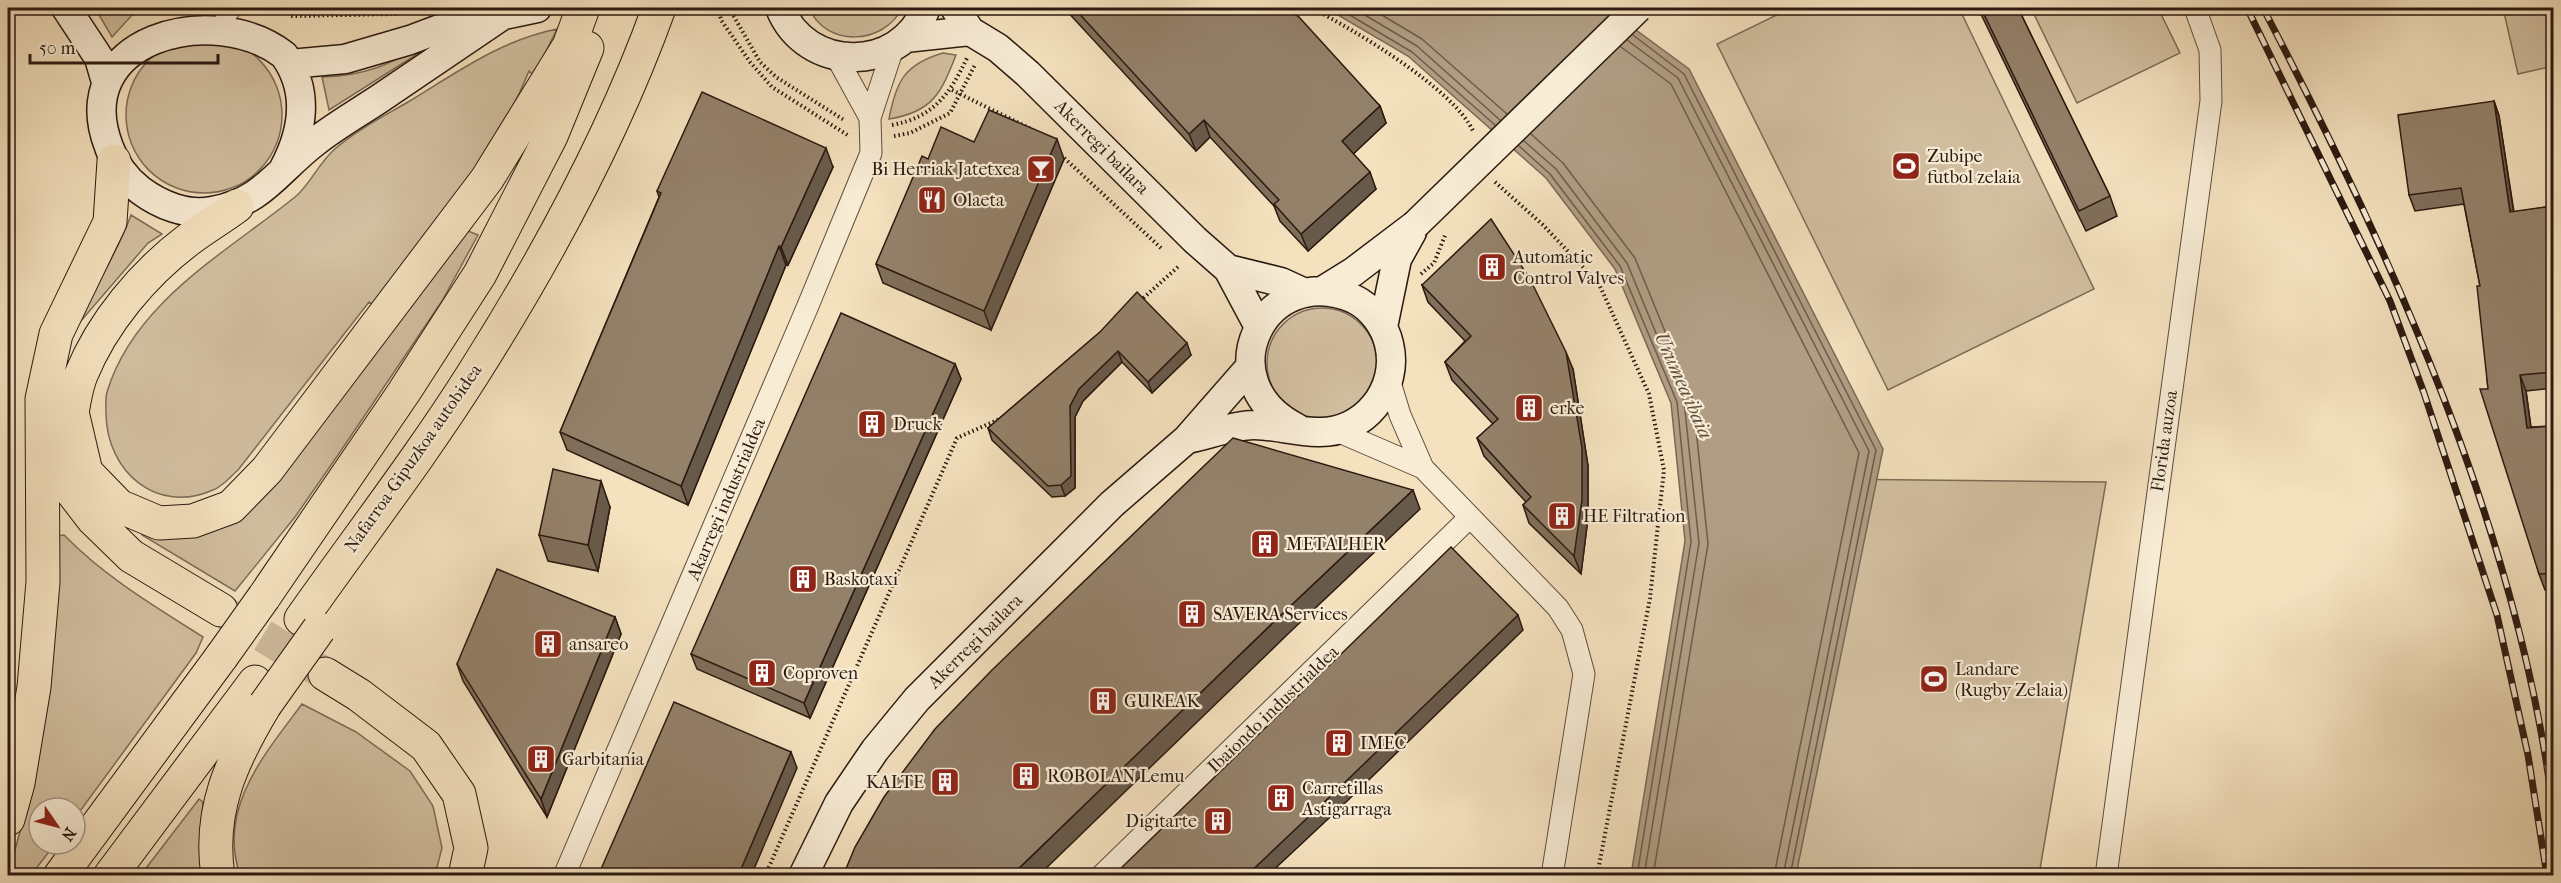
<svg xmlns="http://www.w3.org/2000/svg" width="2561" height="883" viewBox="0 0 2561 883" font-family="'IM FELL French Canon',serif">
<rect width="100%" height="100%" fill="#f4e1be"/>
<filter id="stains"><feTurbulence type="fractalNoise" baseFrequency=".00333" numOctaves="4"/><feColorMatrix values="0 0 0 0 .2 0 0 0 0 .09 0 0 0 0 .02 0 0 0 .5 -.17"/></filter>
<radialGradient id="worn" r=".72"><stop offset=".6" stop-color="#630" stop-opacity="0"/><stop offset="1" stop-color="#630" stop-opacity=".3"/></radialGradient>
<path fill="#d2bfa0" stroke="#7e6c58" stroke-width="1.5" d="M95,8H126L134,13L112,37Z
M809,8H902C884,45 826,48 809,8Z
M1791,8H1959L2094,289L1888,390L1717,44Z
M2031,8H2158L2180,53L2077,103Z
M2503,8H2553V66L2518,74Z
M557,29L534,76L529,71C493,160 432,229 374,305L369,302L238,470C230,477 222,487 213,490C157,515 107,472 106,414C106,407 105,399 107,392C134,302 227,252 295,197C310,185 319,162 336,148C357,130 384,116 408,102C456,73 501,40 557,29Z
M126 115a78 78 0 1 1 156 0a78 78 0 1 1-156 0Z
M436,39H441L329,110L322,77C371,76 394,61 436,39Z
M943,53L956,55C941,93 933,112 889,119C896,81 905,64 943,53Z
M131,215L162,234L148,243L80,322C94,285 118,253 131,215Z
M468,231L478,235L442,301L338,455L295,517L235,591L142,535L144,532L203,533Z
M1267 363a55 55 0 1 1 110 0a55 55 0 1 1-110 0Z
M1829,479L2106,482L2039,875L1763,876Z
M64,535C105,577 154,606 203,637L196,653L75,818V808H39V844H55L31,875L8,876L29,798L58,536Z
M302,704L356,732L410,771L433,806L442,848L435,875H240C217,808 265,754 302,704Z
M199,799L203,802L201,834L204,875L140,876Z"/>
<path fill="#b09d83" stroke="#7b6855" stroke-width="1.5" d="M1326,8H1606L1689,69L1883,449L1796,875H1631L1685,541L1671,403L1615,269L1546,178L1408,56Z"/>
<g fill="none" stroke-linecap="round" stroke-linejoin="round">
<path stroke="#6e5b4a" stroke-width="1.5" d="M1338,8L1412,52L1495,125
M1353,8L1417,46L1500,120
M1370,8L1422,39L1507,114
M1633,35L1684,74L1876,450L1790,876
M1627,40L1678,78L1869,451L1783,876
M1621,47L1671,84L1859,453L1774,876
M1531,134L1563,163L1635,258L1693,400L1708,544L1653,876
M1524,141L1556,169L1627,263L1684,401L1699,543L1644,876
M1519,146L1550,174L1620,266L1677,402L1691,542L1637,876"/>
<path stroke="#ccb99b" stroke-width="33" stroke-dasharray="33 16" stroke-linecap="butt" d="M221,610L322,672"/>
<g stroke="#5d4b3c" stroke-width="13">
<path id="lane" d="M442,27L443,8"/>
</g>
<g stroke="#5d4b3c" stroke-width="23">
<path id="street" d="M226,14L231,8
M836,56L870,118
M1389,379L1400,415L1423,468
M1337,431L1423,468L1558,608L1572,630L1584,674L1552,876
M564,876L807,308L871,153L870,118L893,48
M1101,876L1470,517
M2106,876L2211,101L2210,50L2195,8"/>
</g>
<g stroke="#2b1910" stroke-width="31">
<path id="secondary" d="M66,8L99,58L106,82
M780,8C806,73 900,74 926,8
M955,8L970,31L998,48L1028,74L1195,240L1228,269L1259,327
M905,38L970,31
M290,64L345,59L410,40L442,28L537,8
M283,170C303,133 310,91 284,55C213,0 67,39 109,147C115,165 126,179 140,190C160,205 187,216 212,211C263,202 277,171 315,142C335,126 358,113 379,99C420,71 461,43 503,15
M1228,269L1281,282L1305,293
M1324,290L1353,272L1415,225
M1383,327L1397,259L1412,232
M1187,439C1208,435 1233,425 1254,425C1275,425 1296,432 1317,432C1364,434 1400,389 1389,344C1385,326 1371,307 1354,299C1265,260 1204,381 1297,428
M803,876L839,803L875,750L917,699L1112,504L1187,439L1250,367"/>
</g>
<g stroke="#2b1910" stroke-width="35">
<path id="highway" d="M72,412L86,472L119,506L159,523L193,521L231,507L267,470L487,179L569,46L583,8
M69,433C72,414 74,393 81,375C102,323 143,274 188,240C204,228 221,218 237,206
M52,438L63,480L93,519L131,556L221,610
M264,597L404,392L480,274L551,136L587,48
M301,619C358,538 420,458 473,374C546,259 613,136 659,8
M325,674L359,695L426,746L459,794L471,848L465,876
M8,819L18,783L34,687L43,582L42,399L56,334L110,222L114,161
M60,876L222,656
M110,876L255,682
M218,876C208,810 232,760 265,705"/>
</g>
<path stroke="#2b1910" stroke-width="4" stroke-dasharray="1.5 3" stroke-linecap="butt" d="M287,8L291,16L396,14
M718,8L721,20L750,62L772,87L849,136
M729,8L760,62L776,77L844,120
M1312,8C1354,30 1454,89 1473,131
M952,90L1033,130
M892,125C934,117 950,94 967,58
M894,136L910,133L950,113L975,65
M1061,155L1161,248
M1495,182L1543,225L1599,284L1649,394L1664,470L1650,598L1597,876
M1421,274L1434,263L1446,233
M1140,301L1180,265
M765,876L957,438L1002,418"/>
<use href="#lane" stroke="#f8ecd5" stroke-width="10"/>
<use href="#street" stroke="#f8ecd5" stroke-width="21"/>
<use href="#secondary" stroke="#f8ecd5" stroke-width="28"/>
<use href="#highway" stroke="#f4e1be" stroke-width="33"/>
<g stroke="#2b1910" stroke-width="7">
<path id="rail" d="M2247,8L2390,301L2424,393L2497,615L2528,755L2547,876
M2263,8C2392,255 2521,537 2554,817"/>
</g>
<use href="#rail" stroke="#f8ecd5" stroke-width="4.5" stroke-dasharray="14" stroke-linecap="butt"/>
<g stroke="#2b1910" stroke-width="31" stroke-linecap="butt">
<path id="secondary-bridge" d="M1415,225L1638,8"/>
</g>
<g stroke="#2b1910" stroke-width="35" stroke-linecap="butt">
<path id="highway-bridge" d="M222,656L264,597
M265,705L319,629"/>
</g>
<use href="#secondary-bridge" stroke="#f8ecd5" stroke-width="28"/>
<use href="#highway-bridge" stroke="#f4e1be" stroke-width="33"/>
</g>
<path fill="#7f6f5b" stroke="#2b1910" stroke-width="1.5" d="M1064,8H1277L1380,106L1386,123L1353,154L1376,189L1308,251L1280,221L1274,206L1210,137L1196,151Z
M1978,8H2018L2110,196L2117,216L2086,231Z
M2494,101L2499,116L2514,212L2553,206V388L2526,391L2531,427L2553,426V590H2545L2539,574L2488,389L2480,286L2464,204L2415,211L2409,195Z
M974,142L1064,159L991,330L883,283L876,264L928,159Z
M833,167L788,265H786L688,505L567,450L560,432L659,197L657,191Z
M1422,285L1573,369L1588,466V518L1581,574L1529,523L1523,505L1526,502L1484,456L1477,438L1493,424L1452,380L1445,362L1465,341L1428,302Z
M1100,332L1191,355L1152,393L1122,362L1083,401L1075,417V488L1065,496L1052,497L992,440L988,428Z
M955,364L961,379L810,718L697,669L691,654Z
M610,507L598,571L548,561L539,535Z
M615,617L621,634L547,817L463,681L457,664Z"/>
<path fill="#685a4a" stroke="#2b1910" stroke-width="1.5" d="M2494,101L2499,116L2516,228L2510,212Z
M1380,106L1386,123L1348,159L1342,141Z
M1204,120L1210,137L1196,151L1189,134Z
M1057,139L1064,159L991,330L984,311Z
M826,148L833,167L788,265L781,247Z
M1370,172L1376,189L1308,251L1301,234Z
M779,246L786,265L688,505L681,486Z
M1187,343L1191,355L1152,393L1148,382Z
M1118,351L1122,362L1083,401L1075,417V488L1065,496L1061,485L1070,406L1079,389Z
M1566,352L1573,369L1588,466V518L1581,574L1574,556Z
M955,364L961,379L810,718L804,703Z
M2520,375L2526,391L2533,444L2527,428Z
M601,481L610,507L598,571L588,545Z
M1413,490L1420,509L1290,632L1038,876H1011L1283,613Z
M1518,615L1523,630L1343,805L1267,876H1246Z
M615,617L621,634L547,817L541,799Z
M791,752L797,768L751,876H738Z"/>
<path fill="#94816a" stroke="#2b1910" stroke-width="1.5" d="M1074,8H1277L1298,16L1380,106L1342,141L1370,172L1301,234L1274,204L1279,200L1204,120L1189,134Z
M1981,8H2018L2110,196L2079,211Z
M702,92L826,148L781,247L779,246L681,486L560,432L661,193L657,191Z
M2494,101L2510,212L2553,206V372L2520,375L2527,428L2553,426V573L2539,574L2480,389H2488L2477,286H2480L2461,188L2409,195L2398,115Z
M989,110L1057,139L984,311L876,264L922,156L928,159L941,127L974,142Z
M1491,219L1530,279L1566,352L1582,448V500L1574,556L1523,505L1531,497L1477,438L1498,419L1445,362L1471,336L1422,285Z
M1137,292L1187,343L1148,382L1118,351L1079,389L1070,406L1071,476L1061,485L1048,486L988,428L1100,332Z
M841,313L955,364L804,703L691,654Z
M1233,438L1413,490L1283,613L1011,876H843L855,847L884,797L935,729L992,670Z
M553,469L601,481L588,545L539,535Z
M1451,547L1518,615L1337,790L1246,876H1113Z
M497,569L615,617L541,799L457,664Z
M674,702L791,752L738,876H598Z"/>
<defs>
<g id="stadium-square" transform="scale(1.5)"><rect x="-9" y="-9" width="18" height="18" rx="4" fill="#8f2418" stroke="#f8ecd5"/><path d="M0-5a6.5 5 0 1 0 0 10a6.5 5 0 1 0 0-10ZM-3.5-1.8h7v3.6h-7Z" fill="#fff"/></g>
<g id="bar-square" transform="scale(1.5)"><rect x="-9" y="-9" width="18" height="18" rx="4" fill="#8f2418" stroke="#f8ecd5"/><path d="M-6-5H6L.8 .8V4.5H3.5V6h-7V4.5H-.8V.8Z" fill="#fff"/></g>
<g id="restaurant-square" transform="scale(1.5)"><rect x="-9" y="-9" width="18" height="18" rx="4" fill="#8f2418" stroke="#f8ecd5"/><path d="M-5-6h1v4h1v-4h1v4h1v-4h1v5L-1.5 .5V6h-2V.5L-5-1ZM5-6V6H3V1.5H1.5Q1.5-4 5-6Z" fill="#fff"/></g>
<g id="building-square" transform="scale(1.5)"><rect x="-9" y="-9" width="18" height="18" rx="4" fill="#8f2418" stroke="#f8ecd5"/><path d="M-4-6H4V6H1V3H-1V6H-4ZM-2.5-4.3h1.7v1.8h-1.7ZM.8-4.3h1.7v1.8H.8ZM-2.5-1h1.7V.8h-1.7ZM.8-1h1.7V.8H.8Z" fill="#fff"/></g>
</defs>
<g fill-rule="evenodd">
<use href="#stadium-square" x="1906" y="166"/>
<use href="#bar-square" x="1041" y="169"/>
<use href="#restaurant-square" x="932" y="200"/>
<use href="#building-square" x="1492" y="267"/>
<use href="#building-square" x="1529" y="408"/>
<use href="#building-square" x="872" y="424"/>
<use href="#building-square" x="1562" y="516"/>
<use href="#building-square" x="1265" y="544"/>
<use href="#building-square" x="803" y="579"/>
<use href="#building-square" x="1192" y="614"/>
<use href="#building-square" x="548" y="644"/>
<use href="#building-square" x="762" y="673"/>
<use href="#stadium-square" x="1934" y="679"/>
<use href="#building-square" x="1103" y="701"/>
<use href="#building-square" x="1339" y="743"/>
<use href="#building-square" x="541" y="759"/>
<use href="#building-square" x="1026" y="776"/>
<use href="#building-square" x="945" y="782"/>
<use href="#building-square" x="1281" y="798"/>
<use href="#building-square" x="1218" y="821"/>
</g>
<g text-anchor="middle" stroke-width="4.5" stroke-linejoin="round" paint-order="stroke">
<g font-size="18" fill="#2b1910" stroke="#f8ecd5">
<text transform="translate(1102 147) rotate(45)" y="6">Akerregi bailara</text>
<text transform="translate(2164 441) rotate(-82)" y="6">Florida auzoa</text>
<text transform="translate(413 458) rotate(-55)" y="6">Nafarroa-Gipuzkoa autobidea</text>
<text transform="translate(726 499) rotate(-67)" y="6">Akarregi industrialdea</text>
<text transform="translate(975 641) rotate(-45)" y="6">Akerregi bailara</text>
<text transform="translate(1273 709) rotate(-44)" y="6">Ibaiondo industrialdea</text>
</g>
<g font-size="18" fill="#2b1910" stroke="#f8ecd5" text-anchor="start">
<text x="1927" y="162">Zubipe<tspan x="1927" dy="21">futbol zelaia</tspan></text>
<text x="1020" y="175" text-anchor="end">Bi Herriak Jatetxea</text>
<text x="953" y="206">Olaeta</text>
<text x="1513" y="263">Automatic<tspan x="1513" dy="21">Control Valves</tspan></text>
<text x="1550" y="414">erke</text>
<text x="893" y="430">Druck</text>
<text x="1583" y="522">HE Filtration</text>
<text x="1286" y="550">METALHER</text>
<text x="824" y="585">Baskotaxi</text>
<text x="1213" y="620">SAVERA Services</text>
<text x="569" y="650">ansareo</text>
<text x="1955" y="675">Landare<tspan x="1955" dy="21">(Rugby Zelaia)</tspan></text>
<text x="783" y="679">Coproven</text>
<text x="1124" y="707">GUREAK</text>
<text x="1360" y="749">IMEC</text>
<text x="562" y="765">Garbitania</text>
<text x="1047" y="782">ROBOLAN Lemu</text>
<text x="924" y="788" text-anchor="end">KALTE</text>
<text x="1302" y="794">Carretillas<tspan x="1302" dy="21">Astigarraga</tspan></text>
<text x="1197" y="827" text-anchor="end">Digitarte</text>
</g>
<g font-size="20" font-style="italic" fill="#604e3e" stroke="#f8ecd5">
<text transform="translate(1684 385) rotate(66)" y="7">Urumea ibaia</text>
</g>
</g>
<rect width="2561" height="883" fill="none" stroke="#f4e1be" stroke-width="30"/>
<rect x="9" y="9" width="2543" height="865" fill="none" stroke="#2b1910" stroke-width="3"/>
<rect x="15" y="15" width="2531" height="853" fill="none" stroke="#2b1910" stroke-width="1.5"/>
<g transform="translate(57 826) rotate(125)"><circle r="28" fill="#f8ecd5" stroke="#a69886" stroke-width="1.5"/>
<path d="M0-4.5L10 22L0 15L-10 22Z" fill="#8f2418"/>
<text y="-9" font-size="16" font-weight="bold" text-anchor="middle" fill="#2b1910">N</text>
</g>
<path d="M30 54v9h188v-9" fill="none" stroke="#2b1910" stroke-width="3"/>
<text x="39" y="54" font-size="18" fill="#2b1910" stroke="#f8ecd5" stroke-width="4.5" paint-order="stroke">50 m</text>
<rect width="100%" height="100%" filter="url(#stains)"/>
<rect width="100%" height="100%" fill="url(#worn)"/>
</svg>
